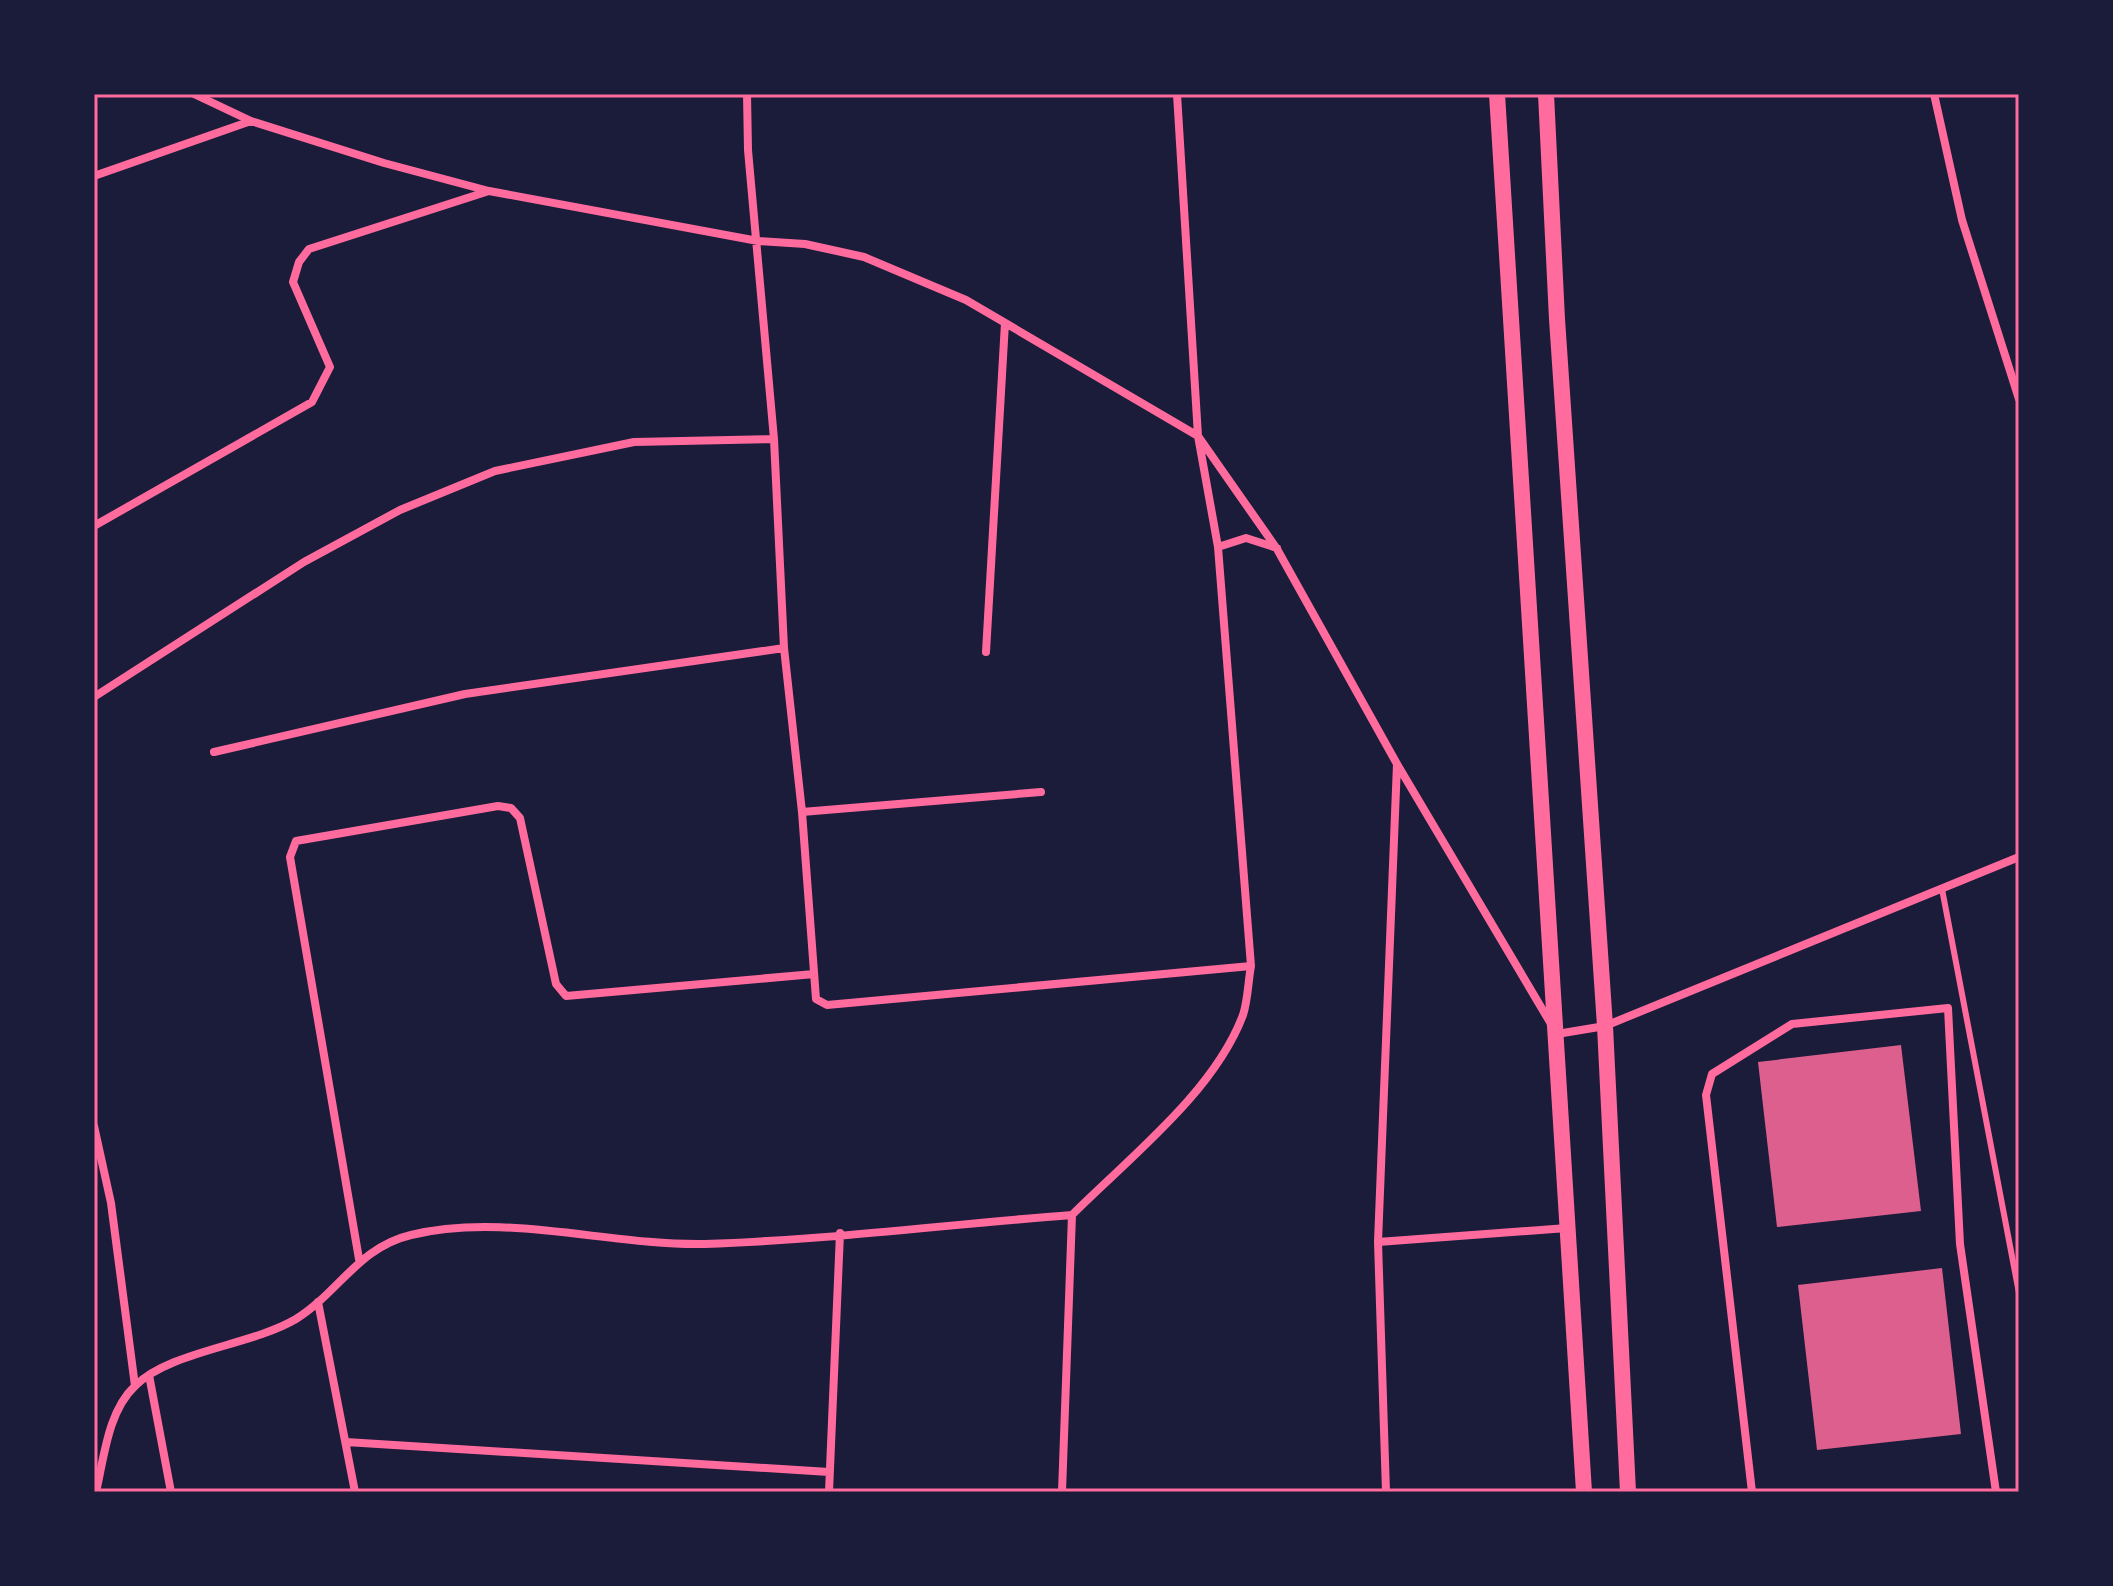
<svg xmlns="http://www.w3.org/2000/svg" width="2113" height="1586" viewBox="0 0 2113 1586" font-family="Commissioner,sans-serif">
<rect width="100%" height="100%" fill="#1b1b3a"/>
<path fill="#dd5f8e" d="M1901,1045L1921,1211L1777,1227L1758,1062Z
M1942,1268L1961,1434L1817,1450L1798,1285Z"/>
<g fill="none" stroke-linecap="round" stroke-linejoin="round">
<path stroke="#ff6b9d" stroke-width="6" d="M1942,889L2019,1293"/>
<path stroke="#ff6b9d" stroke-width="8" d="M194,94L251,121L384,163L489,191L758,241L805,244L864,257L966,300L1198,436L1277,549L1397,764L1557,1034L1605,1026L2019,857
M747,94L748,150L774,439L784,648L802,812L816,999L827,1005L1251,966
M1934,94L1962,220L2019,399
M94,176L251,121
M94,526L312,402L330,367L293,282L299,262L309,249L489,191
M1218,547L1246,538L1277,548
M986,652L1005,323
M94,697L304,562L400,510L495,471L634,442L774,439
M214,752L465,694L784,648
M802,812L1041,792
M94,1126L111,1203L135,1386
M1378,1242L1567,1228
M359,1259L290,857L296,841L498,806L511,808L520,818L556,984L566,996L814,974
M318,1302L355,1492
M149,1375L171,1492
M346,1442L829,1472
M96,1492C104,1458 108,1411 135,1386C170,1351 250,1346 296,1319C338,1293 359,1247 411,1235C504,1212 610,1246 705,1244C828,1240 951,1224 1072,1215C1130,1157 1214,1092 1243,1015C1248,1000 1248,982 1251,966L1218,547L1198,436L1177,94
M829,1492L840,1233
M1062,1492L1072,1215
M1386,1492L1378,1242L1397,764
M1752,1492L1706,1095L1712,1074L1792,1024L1948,1008L1960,1244L1996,1492"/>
<path stroke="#ff6b9d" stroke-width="16" d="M1497,94L1584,1492
M1546,94L1557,319L1605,1026L1628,1492"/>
</g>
<rect width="2113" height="1586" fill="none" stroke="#1b1b3a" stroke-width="192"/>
<rect x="96" y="96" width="1921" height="1394" fill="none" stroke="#ff6b9d" stroke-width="3"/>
</svg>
